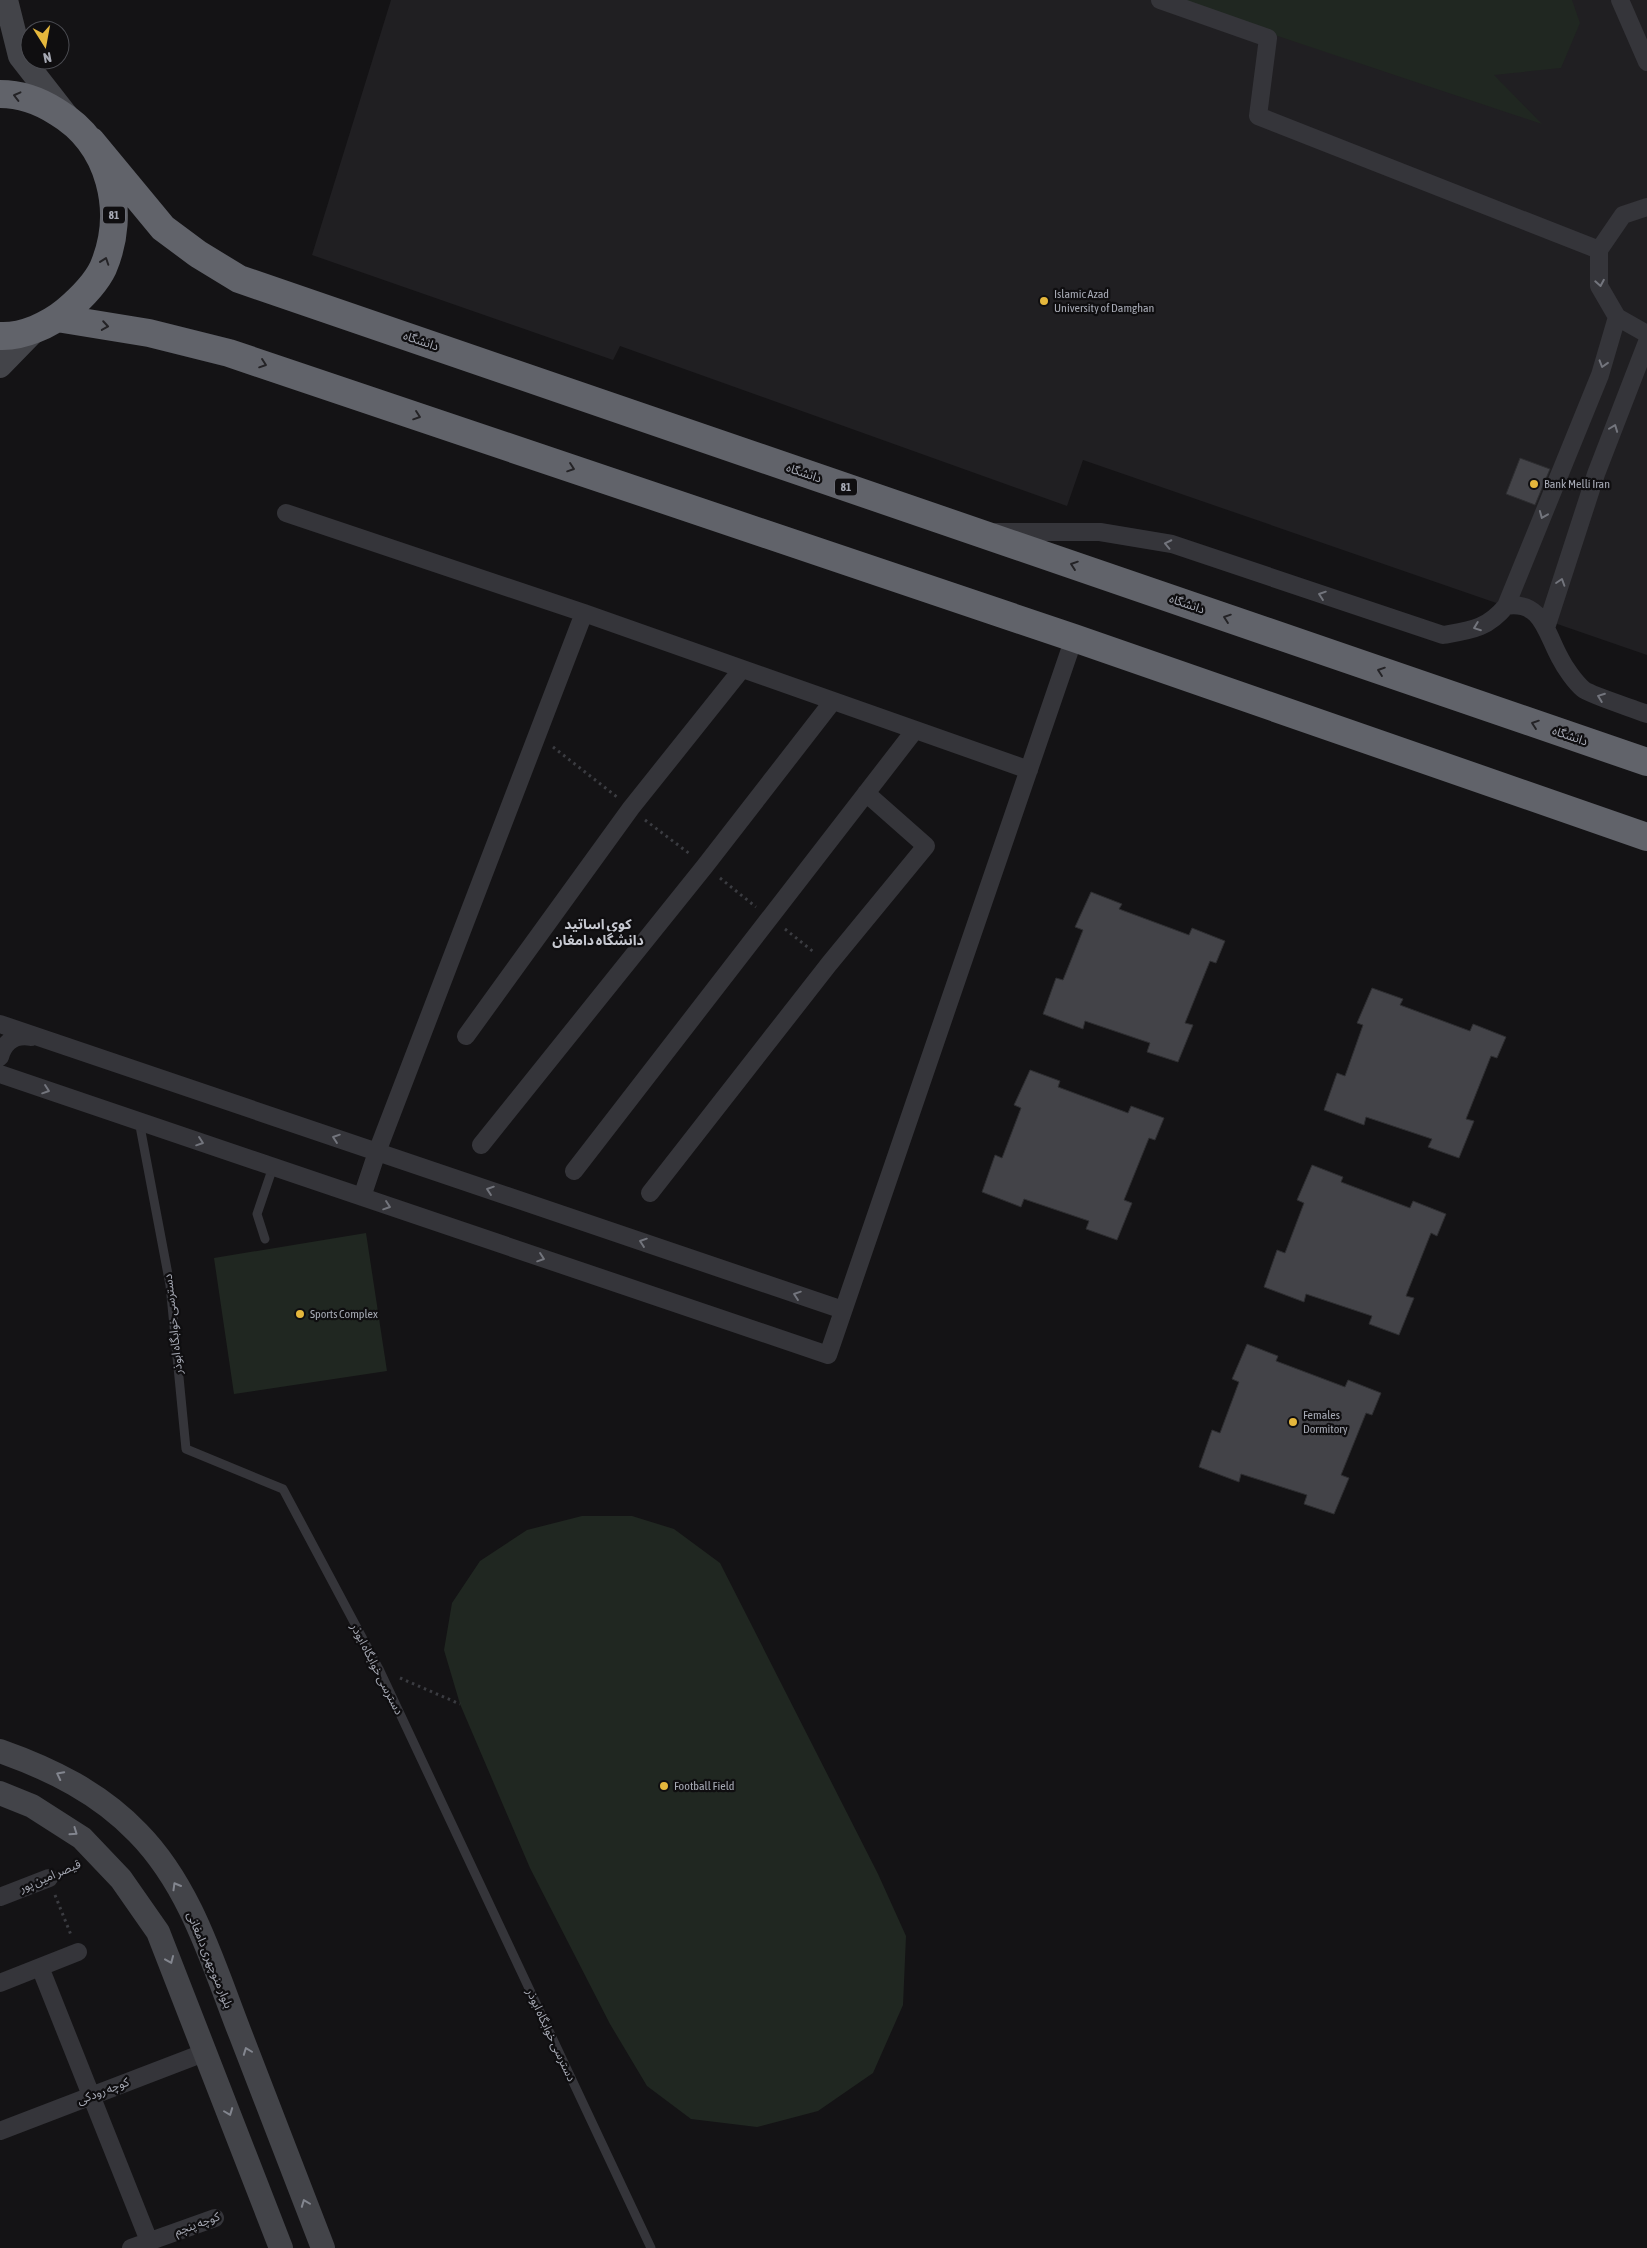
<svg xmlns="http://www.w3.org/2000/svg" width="1647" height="2248" viewBox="0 0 1647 2248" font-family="'Asap Condensed','Noto Sans Arabic',sans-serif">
<rect width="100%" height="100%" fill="#141315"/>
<path fill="#201f22" d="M391,0H1647V655L1083,460L1067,506L620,346L613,360L312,255Z"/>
<path fill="#202721" d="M1169,0H1572L1580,23L1561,68L1494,75L1542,124Z
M366,1233L387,1371L234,1394L214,1258Z
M582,1516H632L674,1529L720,1563L878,1874L906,1936L903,2005L873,2073L818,2111L757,2127L691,2119L647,2086L610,2024L530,1868L460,1704L444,1650L452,1603L480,1561L527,1530Z"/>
<path fill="#434348" stroke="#2e2e31" d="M1520,458L1550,469L1535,505L1506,494Z
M1091,892L1122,904L1119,909L1189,935L1192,928L1225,941L1216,963L1210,961L1185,1023L1193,1025L1178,1062L1147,1052L1150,1043L1085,1021L1083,1029L1043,1014L1056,978L1063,980L1083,930L1075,927Z
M1372,988L1403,999L1400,1005L1470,1031L1473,1024L1506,1037L1497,1058L1491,1056L1466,1119L1474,1121L1459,1158L1428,1147L1432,1139L1366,1117L1364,1125L1324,1110L1337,1073L1345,1076L1363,1025L1357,1023Z
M1030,1070L1060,1081L1058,1087L1128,1113L1131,1106L1164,1118L1155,1140L1149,1138L1124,1200L1132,1203L1117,1240L1086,1229L1089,1221L1024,1199L1021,1207L982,1192L995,1155L1002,1158L1021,1108L1014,1105Z
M1312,1165L1343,1177L1341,1182L1410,1208L1413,1201L1446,1214L1437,1236L1431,1233L1406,1296L1414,1298L1399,1335L1369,1324L1372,1316L1306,1294L1304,1302L1264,1287L1277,1250L1285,1253L1304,1203L1297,1200Z
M1247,1344L1278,1356L1276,1361L1345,1387L1348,1380L1381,1393L1372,1415L1366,1413L1341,1475L1349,1478L1334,1514L1304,1504L1307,1495L1241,1474L1239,1482L1199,1467L1212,1430L1220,1433L1239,1382L1232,1379Z"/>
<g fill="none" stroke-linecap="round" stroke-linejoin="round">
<path stroke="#3b3c41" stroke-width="3" stroke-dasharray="2.5 4" stroke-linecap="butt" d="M553,747L617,797
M645,820L690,854
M720,878L756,907
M785,929L815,953
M400,1678L460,1704
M66,1870L78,1865
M55,1895L71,1935"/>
<path stroke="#35353a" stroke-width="9" d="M139,1121L170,1285L186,1449L283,1489L379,1669L651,2248
M265,1239L257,1214L273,1167"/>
<path stroke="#35353a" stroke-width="18" d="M1160,0L1268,38L1258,116L1599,250
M1620,0L1647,62
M1647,207L1623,215L1599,250V286L1617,317L1647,334
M286,513L584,613L1029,770
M996,532H1100L1172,544L1443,635C1471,630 1487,629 1506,606C1542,600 1546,633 1560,658C1565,668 1575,682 1583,689C1590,695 1635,709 1647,714
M1506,606L1600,375L1617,317
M1546,628L1596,474L1647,342
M0,1024L843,1310
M466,1036L631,808L742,669
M0,1057C4,1042 15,1034 31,1037
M0,1074L828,1355L1074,638
M481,1145L705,866L833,701
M574,1171L915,730
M650,1193L829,964L926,846L866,793
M362,1197L377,1152L584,613
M0,1897L49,1878
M40,1967L149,2241
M0,1983L78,1952
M0,2131L206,2052
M131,2248L215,2218"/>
<path stroke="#434449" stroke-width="24" d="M6,0L20,56L66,115
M0,366L36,329
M0,1751C51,1769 100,1793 138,1833C191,1887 213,1964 240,2033C268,2105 295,2176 323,2248
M0,1793L32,1806L82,1838L121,1879L158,1932L281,2248"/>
<path stroke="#61636a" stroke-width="28" d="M0,94C21,94 40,101 57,112C111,144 127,212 103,268C95,285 80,299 66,311C49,325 23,337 0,336
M91,141L163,228L198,254L239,279L1647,762
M57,318L149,333L229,353L1074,638L1647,837"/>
</g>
<defs><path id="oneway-chevron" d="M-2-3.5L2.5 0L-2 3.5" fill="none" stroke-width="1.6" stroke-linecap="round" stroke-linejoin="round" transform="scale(1.25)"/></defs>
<g stroke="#242326">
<use href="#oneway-chevron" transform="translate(17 96) rotate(-166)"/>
<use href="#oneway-chevron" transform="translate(105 261) rotate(-71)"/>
<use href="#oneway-chevron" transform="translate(105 326) rotate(9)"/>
<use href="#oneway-chevron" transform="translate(263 364) rotate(19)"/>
<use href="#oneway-chevron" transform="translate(417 416) rotate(19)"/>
<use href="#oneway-chevron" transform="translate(571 468) rotate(19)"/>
<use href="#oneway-chevron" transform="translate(1074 565) rotate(-161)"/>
<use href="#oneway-chevron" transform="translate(1227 618) rotate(-161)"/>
<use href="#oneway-chevron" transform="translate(1381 671) rotate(-161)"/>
<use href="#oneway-chevron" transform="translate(1535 724) rotate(-161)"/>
</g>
<g stroke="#73757d">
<use href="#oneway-chevron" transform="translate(1600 283) rotate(80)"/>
<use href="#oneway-chevron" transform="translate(1603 364) rotate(107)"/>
<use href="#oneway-chevron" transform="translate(1614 428) rotate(-69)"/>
<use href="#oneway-chevron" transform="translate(1543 515) rotate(112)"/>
<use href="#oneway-chevron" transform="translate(1168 544) rotate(-168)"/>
<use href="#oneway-chevron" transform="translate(1561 582) rotate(-72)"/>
<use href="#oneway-chevron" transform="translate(1322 595) rotate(-161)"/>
<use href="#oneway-chevron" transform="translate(1477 627) rotate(159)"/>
<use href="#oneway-chevron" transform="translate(1601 697) rotate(-159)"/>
<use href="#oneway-chevron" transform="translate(46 1090) rotate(19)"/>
<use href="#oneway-chevron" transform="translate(336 1138) rotate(-161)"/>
<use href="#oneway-chevron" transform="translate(200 1142) rotate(19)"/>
<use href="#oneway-chevron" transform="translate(490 1190) rotate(-161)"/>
<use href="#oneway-chevron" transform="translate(387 1206) rotate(19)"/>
<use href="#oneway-chevron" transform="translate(643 1242) rotate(-161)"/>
<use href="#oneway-chevron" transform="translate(541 1258) rotate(19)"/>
<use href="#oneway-chevron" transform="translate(797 1295) rotate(-161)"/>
</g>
<g stroke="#83868f">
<use href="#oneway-chevron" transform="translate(60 1775) rotate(-153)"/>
<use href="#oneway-chevron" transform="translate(74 1832) rotate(35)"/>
<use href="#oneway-chevron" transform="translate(176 1886) rotate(-120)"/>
<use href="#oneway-chevron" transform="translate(170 1960) rotate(67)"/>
<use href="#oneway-chevron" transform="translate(247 2051) rotate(-111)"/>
<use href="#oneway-chevron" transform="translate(229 2112) rotate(69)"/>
<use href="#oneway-chevron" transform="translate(305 2203) rotate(-111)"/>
</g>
<g fill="#e5b73c" stroke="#0f0e10" stroke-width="2">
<circle cx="1044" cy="301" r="5"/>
<circle cx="1534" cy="484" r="5"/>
<circle cx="300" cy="1314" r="5"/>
<circle cx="1293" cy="1422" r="5"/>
<circle cx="664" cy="1786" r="5"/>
</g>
<g text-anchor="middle" stroke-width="4.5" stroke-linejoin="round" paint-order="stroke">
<g fill="#0f0e10" stroke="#797a83" stroke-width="1">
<rect x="103" y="206.5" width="22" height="17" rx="4"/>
<rect x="835" y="478.5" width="22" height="17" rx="4"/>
</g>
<g font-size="11" font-weight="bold" fill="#a6a9b4">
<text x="114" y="219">81</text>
<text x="846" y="491">81</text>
</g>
<g font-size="12" fill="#a6a9b4" stroke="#0f0e10" text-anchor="start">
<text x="1054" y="298">Islamic Azad<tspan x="1054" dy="14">University of Damghan</tspan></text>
<text x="1544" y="488">Bank Melli Iran</text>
<text x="310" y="1318">Sports Complex</text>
<text x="1303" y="1419">Females<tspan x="1303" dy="14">Dormitory</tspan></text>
<text x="674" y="1790">Football Field</text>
</g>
<g font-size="12" fill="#a6a9b4" stroke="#0f0e10">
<text transform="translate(421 341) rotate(19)" y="4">دانشگاه</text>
<text transform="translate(804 473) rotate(19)" y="4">دانشگاه</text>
<text transform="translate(1187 604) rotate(19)" y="4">دانشگاه</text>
<text transform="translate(1570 736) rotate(19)" y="4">دانشگاه</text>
<text transform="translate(173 1324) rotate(-96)" y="4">دسترسی خوابگاه ابوذر</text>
<text transform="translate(377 1669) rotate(63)" y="4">دسترسی خوابگاه ابوذر</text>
<text transform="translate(50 1876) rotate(-23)" y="4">قیصر امین پور</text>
<text transform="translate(210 1960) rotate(68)" y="4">بلوار منوچهری دامغانی</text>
<text transform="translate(551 2035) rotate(65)" y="4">دسترسی خوابگاه ابوذر</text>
<text transform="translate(103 2091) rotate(-21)" y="4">کوچه رودکی</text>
<text transform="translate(197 2224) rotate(-20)" y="4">کوچه پنچم</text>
</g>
<g font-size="14" font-weight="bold" fill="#c7c9d1" stroke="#0f0e10">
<text x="598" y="929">کوی اساتید<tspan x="598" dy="16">دانشگاه دامغان</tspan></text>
</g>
</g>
<g transform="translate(45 45) rotate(169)"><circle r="24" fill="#0f0e10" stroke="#4b4c52"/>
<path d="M0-4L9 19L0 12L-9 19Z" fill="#e5b73c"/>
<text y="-8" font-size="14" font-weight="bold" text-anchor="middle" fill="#a6a9b4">N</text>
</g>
</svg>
